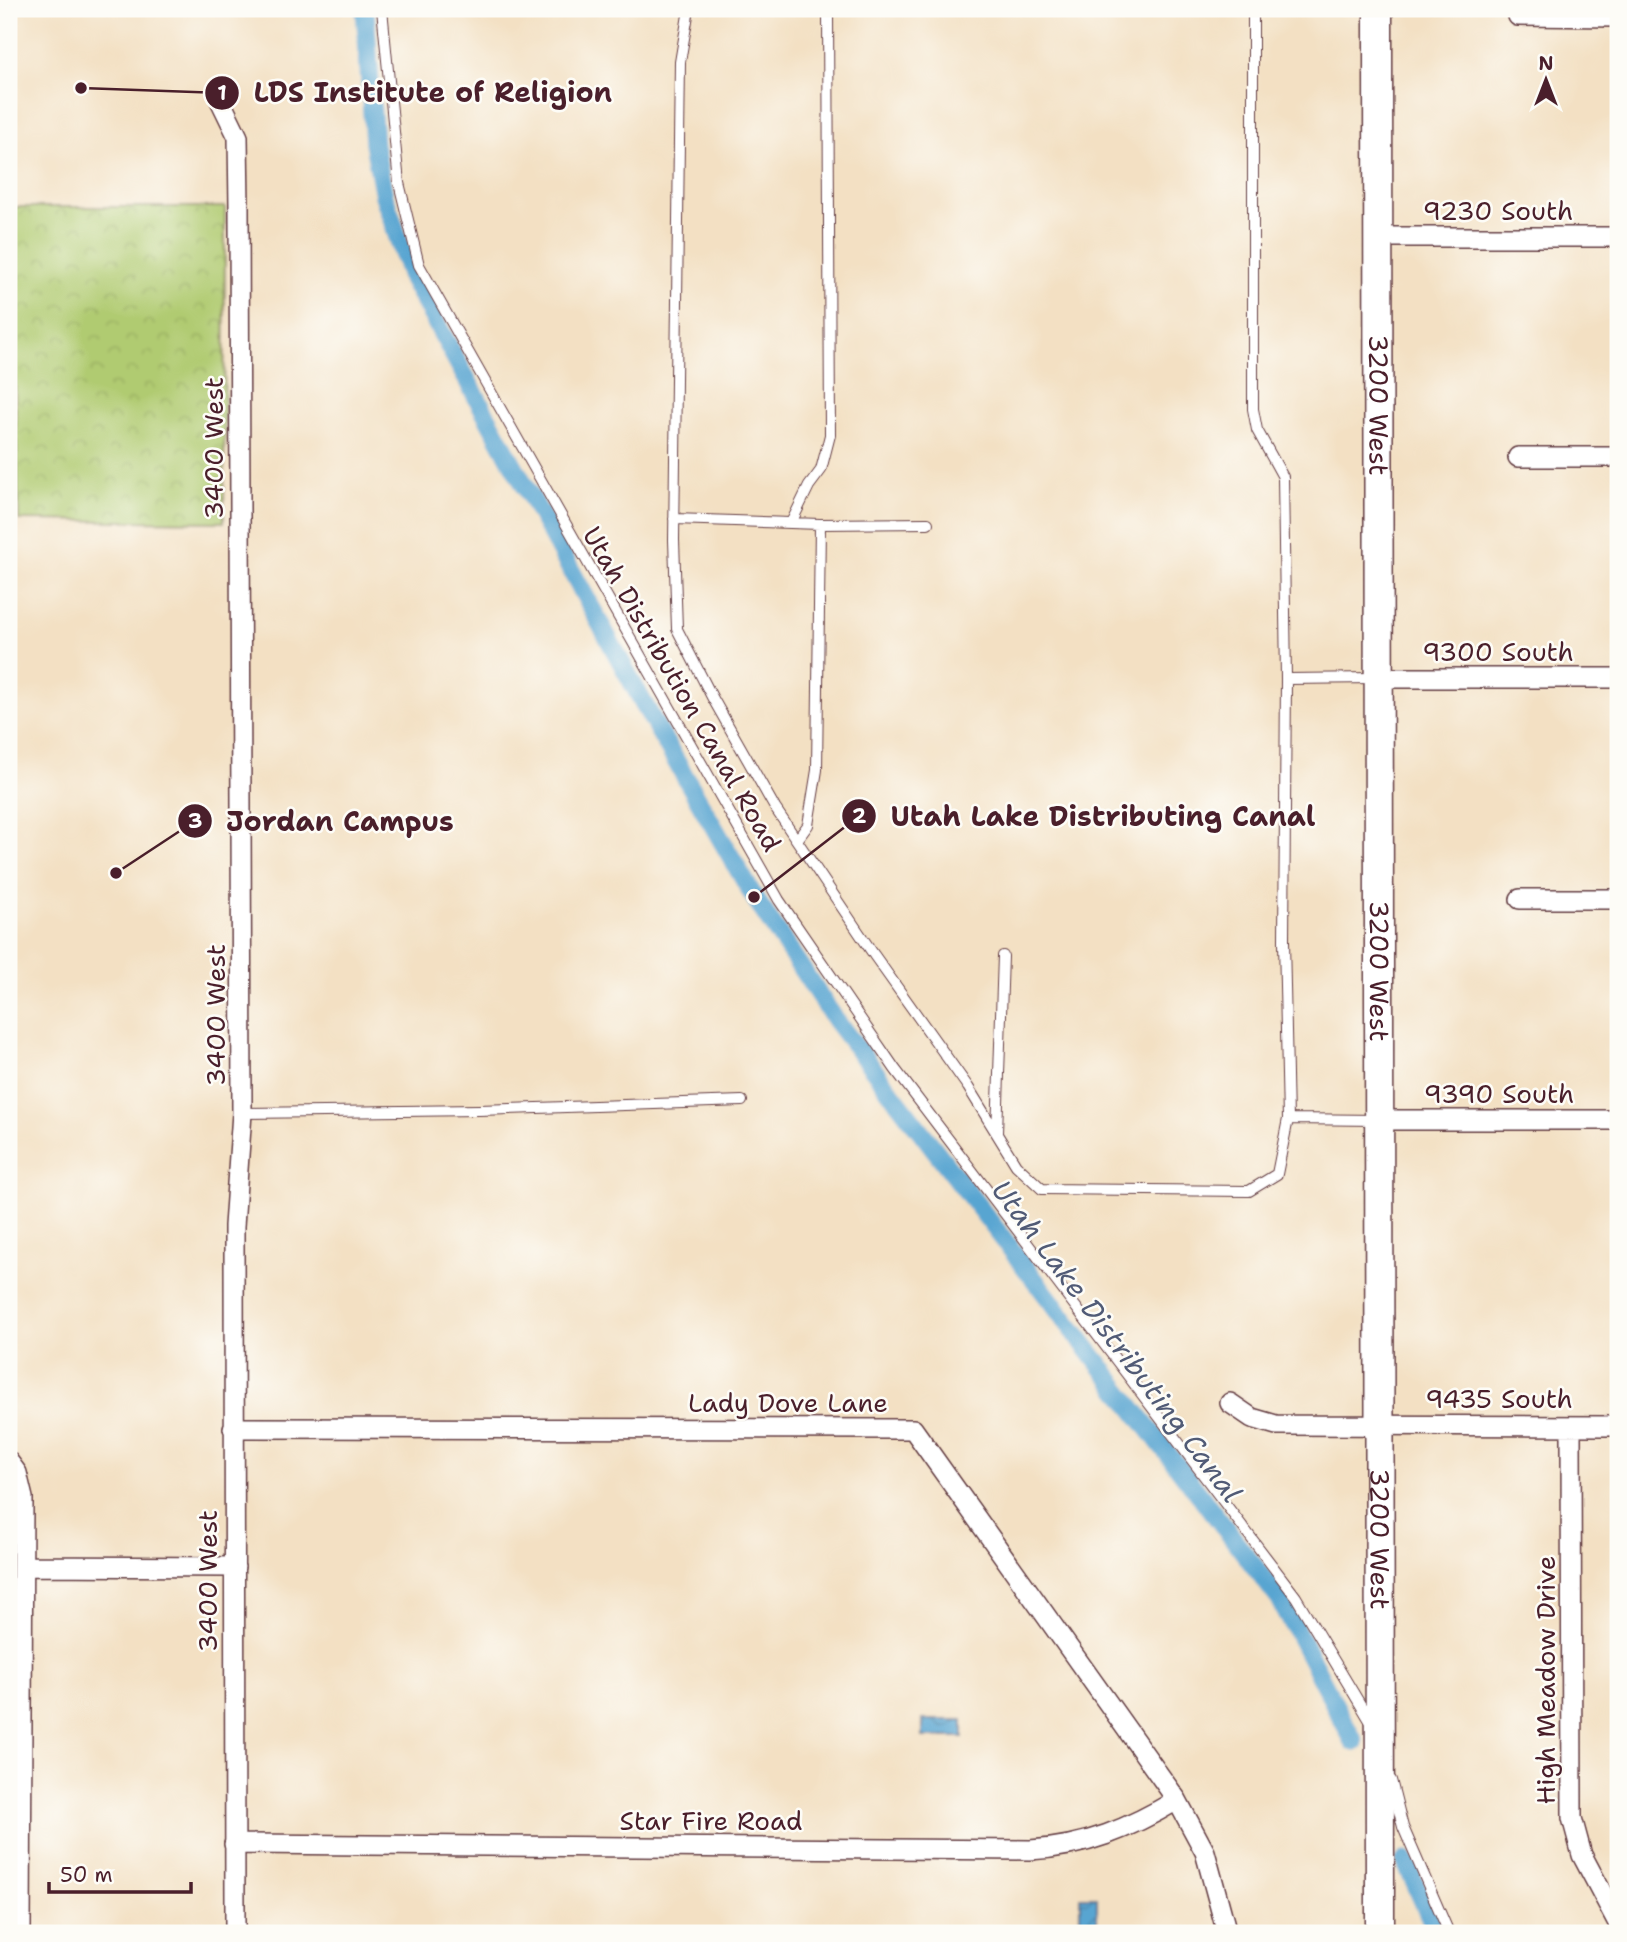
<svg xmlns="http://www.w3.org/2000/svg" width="1627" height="1942" viewBox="0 0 1627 1942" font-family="'Shantell Sans',sans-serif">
<defs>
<pattern id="park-crowns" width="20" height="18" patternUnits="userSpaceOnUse" patternTransform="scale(1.75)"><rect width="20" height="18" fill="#b0cb71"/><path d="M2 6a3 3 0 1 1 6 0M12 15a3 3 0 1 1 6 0" fill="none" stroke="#99ae62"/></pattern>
<pattern id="water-waves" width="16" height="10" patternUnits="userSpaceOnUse" patternTransform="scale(1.75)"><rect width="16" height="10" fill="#59a5d1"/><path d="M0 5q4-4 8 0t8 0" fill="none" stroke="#4c86aa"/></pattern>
</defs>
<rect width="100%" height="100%" fill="#fdfcf7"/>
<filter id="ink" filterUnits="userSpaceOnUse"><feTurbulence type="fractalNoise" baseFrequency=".0143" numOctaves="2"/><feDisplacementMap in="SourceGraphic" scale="14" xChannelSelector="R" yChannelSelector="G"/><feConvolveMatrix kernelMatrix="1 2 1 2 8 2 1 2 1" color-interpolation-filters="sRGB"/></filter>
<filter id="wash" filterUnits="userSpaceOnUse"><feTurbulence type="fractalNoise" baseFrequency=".00686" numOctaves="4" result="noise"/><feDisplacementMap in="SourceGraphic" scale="28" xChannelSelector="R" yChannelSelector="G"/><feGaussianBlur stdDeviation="1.57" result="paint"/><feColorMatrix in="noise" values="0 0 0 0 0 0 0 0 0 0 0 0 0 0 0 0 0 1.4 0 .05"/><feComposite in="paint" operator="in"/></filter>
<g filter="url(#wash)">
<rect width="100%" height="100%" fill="#f3e0c3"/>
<path fill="url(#park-crowns)" stroke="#7d754e" stroke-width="2" d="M9,207H225L224,522L19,520L14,347H9Z"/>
<path fill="url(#water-waves)" stroke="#52627e" stroke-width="2" d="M923,1720H963V1737H923Z
M1080,1897H1097V1928H1080Z"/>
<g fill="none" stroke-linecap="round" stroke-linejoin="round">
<path stroke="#59a5d1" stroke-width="19" d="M365,9L374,144L384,196L411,277L657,728L754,897L836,1021L1281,1601L1354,1742
M1405,1861L1437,1933"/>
</g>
</g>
<g filter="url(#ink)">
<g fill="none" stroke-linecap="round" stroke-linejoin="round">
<g stroke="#633c42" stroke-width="12">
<path id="lane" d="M382,9L399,183L419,265L779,900L895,1069L1296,1597L1372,1724
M689,9L680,62L674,540L677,629L712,697L775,808L874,955L968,1087L1016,1165L1042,1189L1249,1191L1277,1174L1288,1119L1284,941L1286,679
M1253,9V409L1257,430L1283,477L1286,679L1377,678
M674,519L820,524L928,523
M791,523L809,486L821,470L830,435L828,9
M797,840L808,825L817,770L820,524
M242,1113L479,1110L742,1101
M1288,1119L1378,1120
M997,1133L1003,956
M1391,1780L1403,1827L1449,1933"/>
</g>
<g stroke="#633c42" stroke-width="22">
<path id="street" d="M1518,16L1618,17
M220,100L238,137L239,207L242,1113L234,1226L235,1933
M1378,237H1618
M1518,457H1618
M1379,678H1618
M1520,899H1618
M1381,1120H1618
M1230,1403L1252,1418L1276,1425L1618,1426
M1571,1426L1572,1818L1582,1855L1618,1923
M233,1428L913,1429L1177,1800L1205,1852L1227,1933
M9,1462L17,1473L23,1498L21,1933
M24,1566L235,1567
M234,1844L1030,1850C1086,1847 1130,1828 1177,1800"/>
</g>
<g stroke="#633c42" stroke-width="31">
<g id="secondary">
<path id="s1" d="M1378,9L1380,1933"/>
</g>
</g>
<use href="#lane" stroke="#fff" stroke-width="10"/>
<use href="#street" stroke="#fff" stroke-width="19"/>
<use href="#secondary" stroke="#fff" stroke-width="28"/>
</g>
</g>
<g text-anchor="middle" stroke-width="5" stroke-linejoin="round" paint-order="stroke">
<g font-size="26" fill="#4a1f2b" stroke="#fdfcf7">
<text x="1498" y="220">9230 South</text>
<text dy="9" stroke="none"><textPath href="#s1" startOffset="396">3200 West</textPath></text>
<text transform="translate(214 448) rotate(-90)" y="9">3400 West</text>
<text x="1498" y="661">9300 South</text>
<text transform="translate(682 689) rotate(60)" y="9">Utah Distribution Canal Road</text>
<text dy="9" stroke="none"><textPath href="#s1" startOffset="962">3200 West</textPath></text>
<text transform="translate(216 1015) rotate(-90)" y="9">3400 West</text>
<text x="1499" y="1103">9390 South</text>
<text x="1499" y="1408">9435 South</text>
<text x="788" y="1412">Lady Dove Lane</text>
<text dy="9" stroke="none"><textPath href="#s1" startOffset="1530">3200 West</textPath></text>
<text transform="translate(208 1581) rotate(-90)" y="9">3400 West</text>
<text transform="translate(1546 1680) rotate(-90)" y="9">High Meadow Drive</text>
<text x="711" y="1830">Star Fire Road</text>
</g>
<g font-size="28" font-style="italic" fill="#515b76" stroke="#fdfcf7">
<text transform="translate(1117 1341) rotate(53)" y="10">Utah Lake Distributing Canal</text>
</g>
</g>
<path fill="none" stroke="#4a1f2b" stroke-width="2.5" d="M81 88L222 93M754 897L859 816M116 873L195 821"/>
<g fill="#4a1f2b" stroke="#fdfcf7" stroke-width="2.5">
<circle cx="81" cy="88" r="7"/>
<circle cx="754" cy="897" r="7"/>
<circle cx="116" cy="873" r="7"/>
<circle cx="222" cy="93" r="18"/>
<circle cx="859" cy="816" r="18"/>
<circle cx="195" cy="821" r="18"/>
</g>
<g font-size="21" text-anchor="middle" font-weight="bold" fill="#fff">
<text x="222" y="100">1</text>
<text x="859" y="823">2</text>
<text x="195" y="828">3</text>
</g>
<g font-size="28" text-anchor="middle" font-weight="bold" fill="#4a1f2b" stroke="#fdfcf7" stroke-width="5" stroke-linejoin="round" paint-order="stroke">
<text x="433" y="102">LDS Institute of Religion</text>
<text x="1103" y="826">Utah Lake Distributing Canal</text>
<text x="340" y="831">Jordan Campus</text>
</g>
<rect width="1627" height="1942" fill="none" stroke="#fdfcf7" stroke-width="35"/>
<g transform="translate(1546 80)" stroke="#fdfcf7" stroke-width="5" paint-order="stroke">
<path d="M0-5L12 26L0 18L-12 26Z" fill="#4a1f2b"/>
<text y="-10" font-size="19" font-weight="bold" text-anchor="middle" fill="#4a1f2b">N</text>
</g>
<path d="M49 1882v10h142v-10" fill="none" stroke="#4a1f2b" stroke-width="3.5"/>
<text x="60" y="1882" font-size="21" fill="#4a1f2b" stroke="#fdfcf7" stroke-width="5" paint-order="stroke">50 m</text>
</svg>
